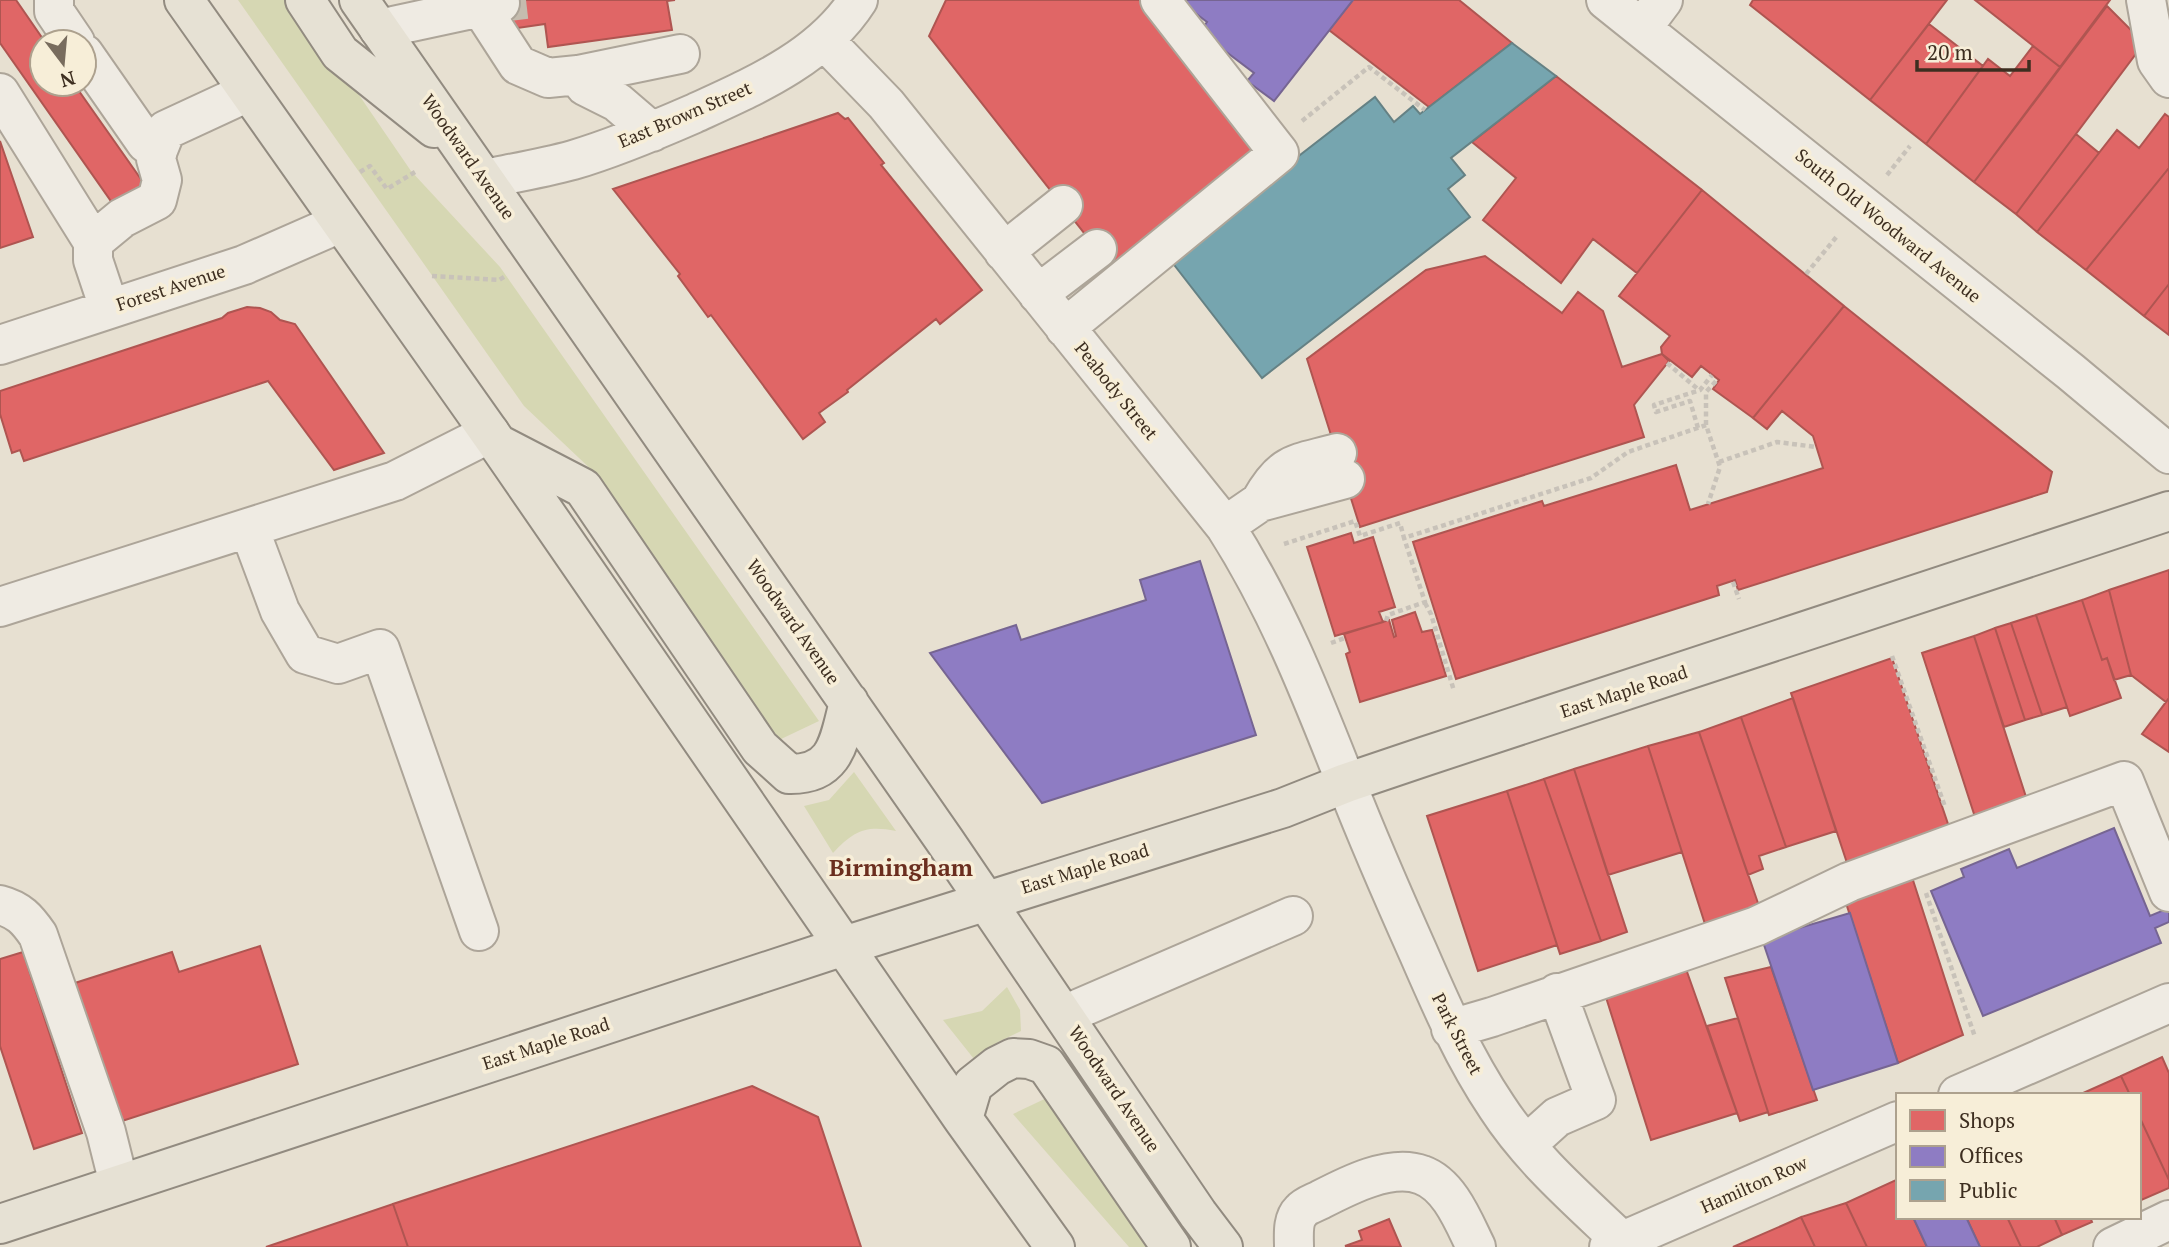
<svg xmlns="http://www.w3.org/2000/svg" width="2169" height="1247" viewBox="0 0 2169 1247" font-family="'PT Serif',serif">
<rect width="100%" height="100%" fill="#e7e0d1"/>
<path fill="#d6d7b3" d="M238,0H294L411,171L500,267L819,721L779,740L597,475L524,406Z
M854,772L896,831C865,825 854,831 833,853L804,806L829,800Z
M1007,987L1020,1010L1021,1031L998,1042L974,1059L943,1020L982,1011Z
M1053,1095L1156,1247H1129L1013,1114Z"/>
<path fill="#e06666" stroke="#af5551" stroke-width="2" d="M0,0H16L45,42H42V84H74L150,192L120,214L0,43Z
M500,0H675L667,1L672,30L548,47L545,24L511,29Z
M946,0H1145L1265,153L1114,271L929,36Z
M1353,0H1459L1512,43L1429,107L1329,30Z
M1753,0H1947L1870,100L1750,5Z
M1975,0H2110L2060,67Z
M2107,6L2144,43L2016,214L1974,182Z
M1929,24L1983,66L1926,144L1870,100Z
M2033,46L2060,67L1974,182L1926,144L1988,59L2010,76Z
M1556,76L1702,190L1637,273L1593,239L1561,283L1483,220L1516,178L1472,142Z
M838,113L845,119L848,118L884,163L881,165L982,290L940,324L936,319L847,390L848,392L819,413L825,422L803,439L711,315L708,317L678,276L680,274L613,189Z
M2165,114L2169,117V168L2086,270L2037,232L2117,130L2139,148Z
M2076,134L2099,153L2037,232L2016,214Z
M0,141L33,237L0,248Z
M2169,168V284L2144,316L2086,270Z
M1702,190L1844,306L1753,418L1713,389L1719,380L1701,366L1692,377L1662,354L1661,347L1670,336L1619,296Z
M1485,256L1562,313L1578,292L1603,311L1622,367L1662,354L1669,361L1634,405L1644,437L1360,527L1307,359L1426,270Z
M2169,284V335L2144,316Z
M1844,306L2052,472L2047,492L1738,590L1735,580L1717,586L1719,595L1456,679L1413,542L1542,501L1544,506L1676,465L1690,510L1823,468L1813,436L1782,411L1767,429L1753,418Z
M247,307L260,308L271,312L280,320L295,324L384,453L334,470L268,381L24,461L20,450L12,453L0,414V391L222,318L228,313Z
M1351,533L1354,543L1373,537L1395,607L1379,612L1383,622L1335,636L1307,547Z
M2169,570V698L2166,702L2131,675L2109,590Z
M2109,590L2131,675L2114,680L2107,658L2102,660L2082,600Z
M2082,600L2102,660L2107,658L2121,698L2070,716L2036,615Z
M1415,612L1422,632L1432,630L1446,676L1360,702L1346,654L1350,652L1344,634L1389,620L1394,637L1396,636L1392,620Z
M2036,615L2067,707L2042,715L2011,623Z
M2011,623L2042,715L2025,720L1995,628Z
M1995,628L2025,720L2004,727L1974,636Z
M1974,636L2027,800L1975,817L1922,653Z
M1892,658L1949,827L1848,866L1791,693Z
M1793,698L1836,831L1786,847L1741,717Z
M2169,698V752L2142,734Z
M1741,717L1786,847L1759,856L1763,869L1748,875L1699,732Z
M1699,732L1759,906L1705,924L1648,746Z
M1648,746L1682,852L1608,875L1574,769Z
M1574,769L1627,932L1601,941L1544,779Z
M1544,779L1601,941L1560,954L1507,791Z
M1507,791L1557,945L1478,971L1427,816Z
M1911,874L1963,1035L1898,1063L1846,903Z
M260,946L298,1064L119,1122L75,983L172,952L179,972Z
M23,952L82,1133L34,1149L0,1046V959Z
M1771,967L1817,1100L1769,1115L1725,978Z
M1686,969L1737,1113L1651,1140L1604,991Z
M1738,1018L1768,1112L1740,1121L1707,1026Z
M2162,1057L2169,1073V1180L2139,1116V1095H2130L2121,1076Z
M2121,1076L2130,1095H2081V1094Z
M752,1086L818,1117L861,1247H408L393,1204Z
M2139,1116L2169,1180V1188L2139,1201Z
M1896,1180L1898,1185V1217H1913L1927,1247H1867L1846,1203Z
M1846,1203L1867,1247H1815L1801,1217Z
M393,1204L408,1247H266Z
M1801,1217L1815,1247H1733L1788,1223Z
M1966,1217H2007L2021,1247H1980Z
M2007,1217H2054L2062,1235L2037,1247H2021Z
M2054,1217H2090L2092,1222L2062,1235Z
M1389,1219L1401,1247L1345,1246L1362,1240L1359,1231Z"/>
<path fill="#8e7cc3" stroke="#766592" stroke-width="2" d="M1178,0H1353L1274,101L1247,81L1254,73L1200,32L1207,22Z
M1200,561L1256,735L1042,803L930,653L1016,625L1021,640L1146,600L1140,580Z
M2114,828L2150,916L2169,908V922L2155,928L2161,943L1983,1016L1931,891L1964,877L1961,869L2009,849L2017,868Z
M1850,913L1898,1063L1813,1090L1762,939Z
M1913,1217H1966L1980,1247H1927Z"/>
<path fill="#76a5af" stroke="#658184" stroke-width="2" d="M1512,43L1556,76L1451,158L1465,175L1448,189L1470,217L1262,378L1168,257L1375,97L1394,122L1413,106L1420,114Z"/>
<g fill="none" stroke-linecap="round" stroke-linejoin="round">
<path stroke="#c5bcae" stroke-width="38" stroke-dasharray="38 19" stroke-linecap="butt" d="M500,3L526,0"/>
<g stroke="#ada599" stroke-width="42">
<path id="minor" d="M54,0V11L75,42
M480,0L481,8L518,65L548,78L578,75L680,54
M1606,0L2071,372L2169,454
M2146,0L2157,61L2169,78
M1642,28L1663,0
M379,29L500,3
M824,40L886,104L1225,526C1278,609 1311,694 1347,785C1369,841 1393,896 1418,952C1441,1005 1464,1058 1497,1107C1532,1161 1582,1203 1628,1247
M84,54L146,143L158,150L156,159L162,180L157,200L122,218L93,242V260L109,308
M578,75L585,86L617,102L652,132
M0,93L93,242
M158,150L166,130L248,92
M484,179C514,173 544,168 573,160C614,148 654,131 693,114C754,86 821,58 858,0
M1004,252L1063,205
M1038,294L1097,249
M1065,328L1279,153L1160,0
M0,345L244,265L340,223
M1260,502C1283,461 1294,465 1337,453
M1225,526L1260,502L1345,479
M249,528L280,611L305,654L338,664L380,649L479,931
M0,607L395,481L490,433
M0,905C19,910 27,919 38,935L106,1132L119,1184
M1064,1015L1293,916
M1451,1029L1492,1017L1757,926L1849,882L2124,781L2169,892
M1958,1095L2169,1003
M1526,1145L1557,1117L1596,1100L1557,993
M1294,1247C1294,1235 1292,1220 1301,1211C1305,1206 1314,1203 1320,1200C1347,1186 1391,1163 1422,1175C1450,1185 1464,1223 1476,1247
M1609,1247L1898,1121
M2113,1247L2169,1220"/>
</g>
<g stroke="#928b80" stroke-width="42">
<path id="major" d="M184,0L497,443L963,1119L1055,1247
M305,0L340,53L434,128
M359,0L945,841L1198,1214L1223,1247
M502,446L583,488L760,748L789,774C837,775 839,740 849,702
M963,1119L973,1085L997,1066L1013,1058L1029,1059L1046,1065L1171,1247
M0,1224L844,946L1283,808L1346,783L1426,756L2169,511"/>
</g>
<path stroke="#c8c2b9" stroke-width="4.5" stroke-dasharray="5 3.5" stroke-linecap="butt" d="M1302,121L1369,67L1425,110
M360,172L370,166L387,189L415,172
M1887,175L1910,146
M1806,274L1838,235
M432,276L499,280L507,275
M1667,363L1699,390
M1706,425V392L1718,379
M1698,428L1690,401L1656,412L1654,405L1700,390L1712,375
M1719,462L1777,442L1816,447
M1284,544L1355,521L1360,536L1400,523L1404,538L1591,478L1628,452L1706,425L1720,467L1708,504
M1733,582L1739,599
M1425,603L1431,614L1454,691
M1386,621L1388,615L1425,602L1404,538
M1331,643L1345,638
M1892,656L1945,807
M1926,893L1975,1037"/>
<use href="#minor" stroke="#efebe3" stroke-width="38"/>
<use href="#major" stroke="#e6e1d4" stroke-width="38"/>
</g>
<g text-anchor="middle" stroke-width="7" stroke-linejoin="round" paint-order="stroke">
<g font-size="18" fill="#3d2e20" stroke="#f7eed8">
<text transform="translate(685 115) rotate(-23)" y="6">East Brown Street</text>
<text transform="translate(468 157) rotate(55)" y="6">Woodward Avenue</text>
<text transform="translate(1888 226) rotate(39)" y="6">South Old Woodward Avenue</text>
<text transform="translate(171 288) rotate(-18)" y="6">Forest Avenue</text>
<text transform="translate(1116 391) rotate(51)" y="6">Peabody Street</text>
<text transform="translate(793 622) rotate(55)" y="6">Woodward Avenue</text>
<text transform="translate(1624 692) rotate(-18)" y="6">East Maple Road</text>
<text transform="translate(1085 869) rotate(-17)" y="6">East Maple Road</text>
<text transform="translate(1457 1034) rotate(63)" y="6">Park Street</text>
<text transform="translate(546 1044) rotate(-18)" y="6">East Maple Road</text>
<text transform="translate(1114 1089) rotate(56)" y="6">Woodward Avenue</text>
<text transform="translate(1754 1185) rotate(-24)" y="6">Hamilton Row</text>
</g>
<g font-size="24" font-weight="bold" fill="#6b2e1e" stroke="#f7eed8">
<text x="901" y="876">Birmingham</text>
</g>
</g>
<rect x="1896" y="1093" width="245" height="126" fill="#f7eed8" stroke="#ada18e" stroke-width="2"/>
<rect x="1910" y="1110" width="35" height="21" fill="#e06666" stroke="#ada18e" stroke-width="2"/>
<text x="1959" y="1128" font-size="21" fill="#3d2e20">Shops</text>
<rect x="1910" y="1146" width="35" height="21" fill="#8e7cc3" stroke="#ada18e" stroke-width="2"/>
<text x="1959" y="1163" font-size="21" fill="#3d2e20">Offices</text>
<rect x="1910" y="1180" width="35" height="21" fill="#76a5af" stroke="#ada18e" stroke-width="2"/>
<text x="1959" y="1198" font-size="21" fill="#3d2e20">Public</text>
<g transform="translate(63 63) rotate(164)"><circle r="33" fill="#f7eed8" stroke="#ada18e" stroke-width="2"/>
<path d="M0-5L12 26L0 18L-12 26Z" fill="#786c5e"/>
<text y="-10" font-size="19" font-weight="bold" text-anchor="middle" fill="#3d2e20">N</text>
</g>
<path d="M1917 60v10h112v-10" fill="none" stroke="#3d2e20" stroke-width="3.5"/>
<text x="1927" y="60" font-size="21" fill="#3d2e20" stroke="#f7eed8" stroke-width="5" paint-order="stroke">20 m</text>
</svg>
